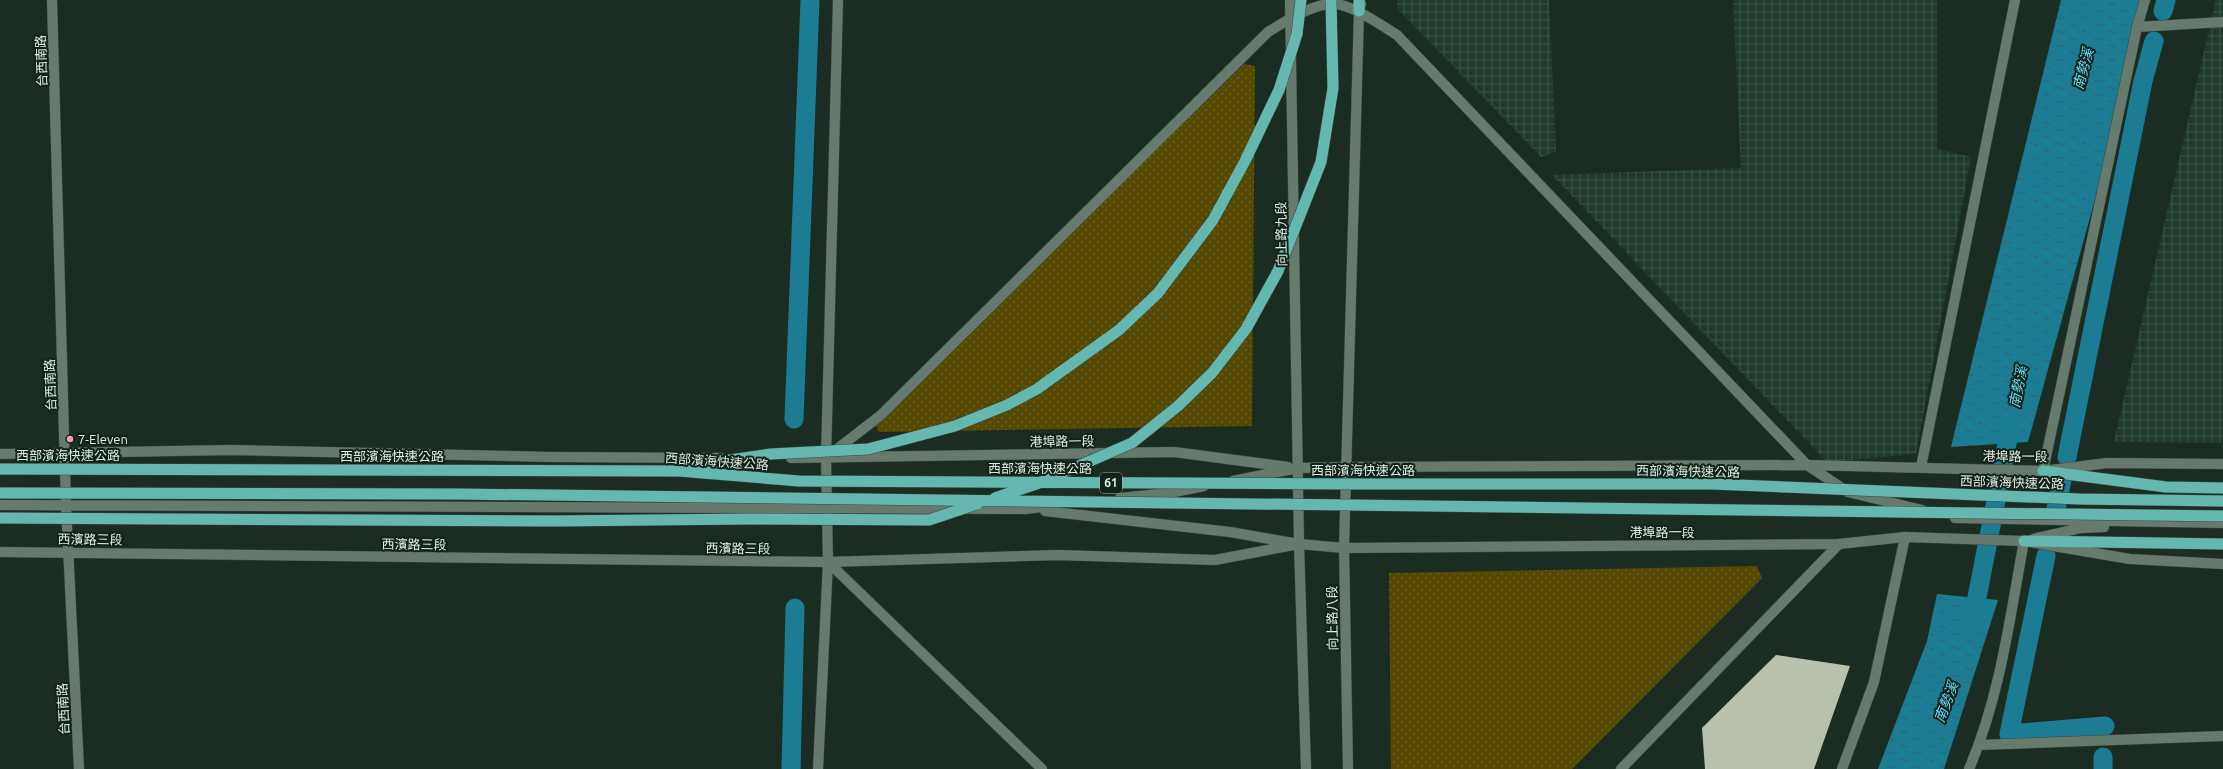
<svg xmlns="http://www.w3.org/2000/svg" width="2223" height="769" viewBox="0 0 2223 769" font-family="Ubuntu,'Noto Sans TC',sans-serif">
<defs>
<pattern id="industrial-grid" width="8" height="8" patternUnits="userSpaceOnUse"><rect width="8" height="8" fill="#20392b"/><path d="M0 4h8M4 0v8" fill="none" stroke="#40564a"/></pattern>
<pattern id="green-dots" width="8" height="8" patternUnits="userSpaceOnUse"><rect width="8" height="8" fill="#554801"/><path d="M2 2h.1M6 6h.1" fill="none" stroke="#6d6326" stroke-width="1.8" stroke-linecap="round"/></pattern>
<pattern id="water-ripples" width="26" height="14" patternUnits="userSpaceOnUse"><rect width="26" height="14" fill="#1c7c93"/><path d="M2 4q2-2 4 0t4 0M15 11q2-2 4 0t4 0" fill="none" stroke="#2e646f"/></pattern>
</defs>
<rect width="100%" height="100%" fill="#1b2d23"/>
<path fill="url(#industrial-grid)" d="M1397,0H1549L1556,152L1541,157L1397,8Z
M1733,0H1937V149L1971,157L1916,454L1827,462L1552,175L1741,168Z
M2216,0H2223V443L2114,442Z"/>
<path fill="url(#green-dots)" d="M1244,64L1255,66L1252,426L879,432L875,424Z
M1757,566L1762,578L1572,769H1391L1389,573Z"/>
<path fill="url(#water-ripples)" d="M2061,0H2150L2028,442L1951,447Z
M1937,594L1998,600L1944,769H1878L1927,641Z"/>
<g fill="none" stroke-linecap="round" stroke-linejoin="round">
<path stroke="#1c7c93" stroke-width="19" d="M2163,11L2166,0
M794,419L810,0
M2067,457L2143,81L2154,41
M2056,509L2062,480
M2046,556L2009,734L2105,726
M1972,623L2012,418
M791,769L795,608
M2103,769V757"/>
</g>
<path fill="#b7c1ad" d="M1776,655L1850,666L1814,769H1705L1702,728Z"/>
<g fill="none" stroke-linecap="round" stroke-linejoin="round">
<g stroke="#3a4840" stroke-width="11">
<path id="service" d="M2137,27L2223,22"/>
</g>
<g stroke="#3a4840" stroke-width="11">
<path id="minor" d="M832,453L881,415L1268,32C1286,21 1306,8 1327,4C1346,0 1381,25 1397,35L1807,465
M1921,467L2015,0
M2043,471L2137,27L2145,0
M828,562L1042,769
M1979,745L2223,736
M818,769L828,562L826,458L838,0
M1621,769L1839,544
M1842,769L1874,682L1905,537
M1969,769C2000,697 2010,617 2024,541"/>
</g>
<g stroke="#3a4840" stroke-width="11">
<path id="tertiary" d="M52,0L66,506L79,769
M0,454L231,450L551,457L721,458
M791,458L1174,452L1288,467
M1807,465L1848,492L1922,510
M1233,481L1298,468L1346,467L1807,465L2043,471L2107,463L2223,464
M1120,498L1169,493L1204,486
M0,505L1026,509L1057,505
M1045,511L1230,532L1299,544L1344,548L1839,544L1905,537L2024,541L2130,559L2223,564
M1955,518L2223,523
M2033,539L2081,528L2104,527
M0,552L828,562L1058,555L1215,560L1299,544"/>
</g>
<g stroke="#3a4840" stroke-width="11">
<path id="secondary" d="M1290,0L1299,544L1306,769
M1348,769L1344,548L1359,11L1361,4"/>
</g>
<g stroke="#3a4840" stroke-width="12">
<path id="trunk" d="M1359,0V11
M2043,471L2166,487L2223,488
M2024,541L2223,544"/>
</g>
<use href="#service" stroke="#667a6e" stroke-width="10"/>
<use href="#minor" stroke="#667a6e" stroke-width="10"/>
<use href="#tertiary" stroke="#667a6e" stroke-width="10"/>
<use href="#secondary" stroke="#667a6e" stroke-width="10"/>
<use href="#trunk" stroke="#64b8b0" stroke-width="11"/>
<g stroke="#3a4840" stroke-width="12" stroke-linecap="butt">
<path id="trunk-bridge" d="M0,469L679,471L799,481L1350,484H1713L2079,499L2223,501
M685,469L695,465L771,454L868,449L955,426L1007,405L1037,389L1119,330L1158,293L1213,220L1245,161L1279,90L1297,34L1301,0
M0,493L459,494L2223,516
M995,498L1039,483L1132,443L1178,406L1212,373L1246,329L1278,271L1321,162L1333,88L1331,0
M0,518L554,521L748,519L929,520L977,504"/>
</g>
<use href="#trunk-bridge" stroke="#64b8b0" stroke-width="11"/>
</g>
<circle fill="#f39aab" stroke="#122319" stroke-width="1.5" cx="70" cy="439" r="4"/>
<g text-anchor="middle" stroke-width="4" stroke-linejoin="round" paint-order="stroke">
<rect fill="#122319" stroke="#a2afa7" stroke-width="1" x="1100" y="473" width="22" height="20" rx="3"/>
<g font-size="12" font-weight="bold" fill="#e0ebe4">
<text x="1111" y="487">61</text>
</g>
<g font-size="13" fill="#e0ebe4" stroke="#122319">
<text transform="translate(41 61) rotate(-92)" y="5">台西南路</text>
<text transform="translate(1281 234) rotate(-91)" y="5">向上路九段</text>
<text transform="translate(50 385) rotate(-92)" y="5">台西南路</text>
<text transform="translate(1062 441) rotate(-1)" y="5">港埠路一段</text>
<text x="68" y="460">西部濱海快速公路</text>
<text x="392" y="461">西部濱海快速公路</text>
<text transform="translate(2015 456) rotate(1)" y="5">港埠路一段</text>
<text transform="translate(717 461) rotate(4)" y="5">西部濱海快速公路</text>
<text x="1040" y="473">西部濱海快速公路</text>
<text x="1363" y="475">西部濱海快速公路</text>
<text transform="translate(1688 471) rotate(1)" y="5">西部濱海快速公路</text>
<text transform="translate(2012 482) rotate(2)" y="5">西部濱海快速公路</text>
<text x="1662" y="537">港埠路一段</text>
<text transform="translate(90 539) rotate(1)" y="5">西濱路三段</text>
<text transform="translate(414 544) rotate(1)" y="5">西濱路三段</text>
<text transform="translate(738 548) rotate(1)" y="5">西濱路三段</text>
<text transform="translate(1332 618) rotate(-91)" y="5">向上路八段</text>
<text transform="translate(63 709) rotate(-93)" y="5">台西南路</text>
</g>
<g font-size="13" fill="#e0ebe4" stroke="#122319" text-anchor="start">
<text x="78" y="444">7-Eleven</text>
</g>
<g font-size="14" font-style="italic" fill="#68ddfe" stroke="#122319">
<text transform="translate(2083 69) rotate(-75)" y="5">南勢溪</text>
<text transform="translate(2018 387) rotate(-79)" y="5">南勢溪</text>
<text transform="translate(1946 702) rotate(-69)" y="5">南勢溪</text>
</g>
</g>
</svg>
